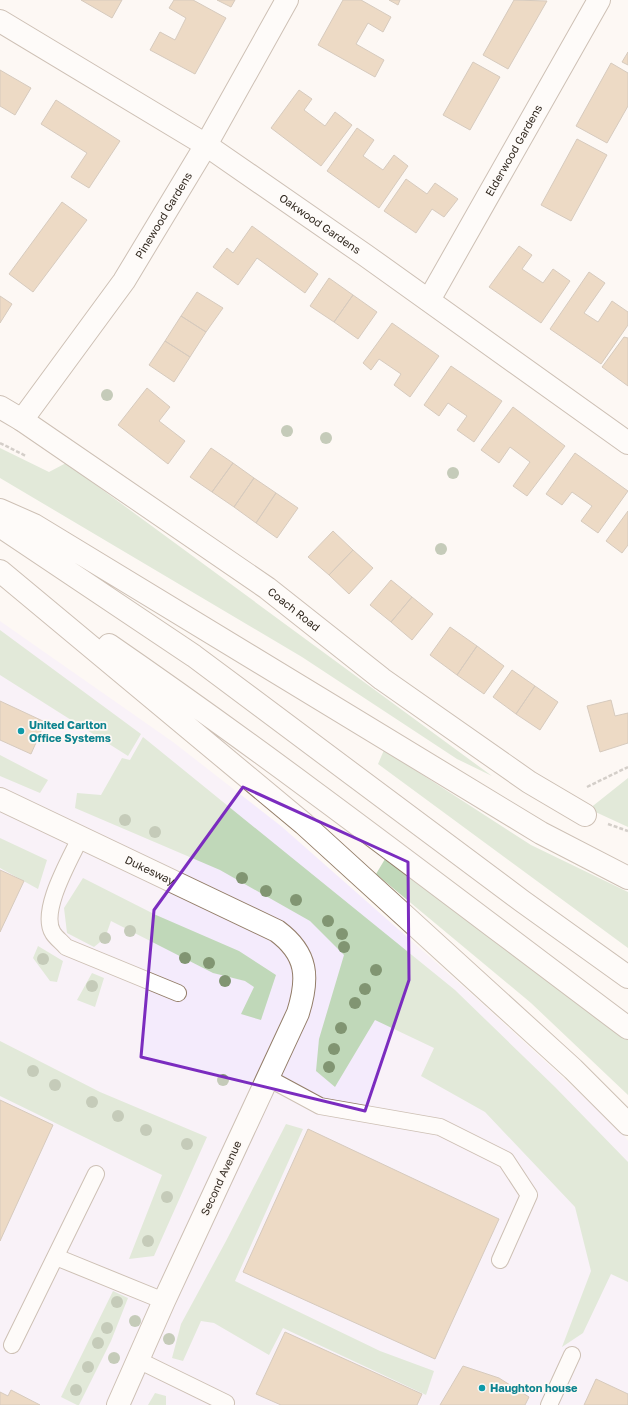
<svg xmlns="http://www.w3.org/2000/svg" width="628" height="1405" viewBox="0 0 628 1405" font-family="'Golos Text',sans-serif">
<rect width="100%" height="100%" fill="#fdf8f4"/>
<path fill="#f4ebfc" d="M0,621L173,742L281,826L474,996L621,1131L628,1141V1405H0Z"/>
<path fill="#c0d8b9" d="M0,448L49,472L66,463L492,776L457,759L302,657L0,478Z
M0,630L141,734L128,756L0,675Z
M143,737L455,990L555,1087L628,1162V1282L611,1274L583,1333L562,1347L591,1271L575,1207L485,1112L421,1076L434,1048L375,1020L335,1087L316,1071L319,1039L344,955L310,921L220,870L75,808L77,793L101,795L122,758L130,760Z
M384,750L531,845L628,892V948L378,764Z
M0,755L48,780L40,793L0,776Z
M628,778V827L589,809Z
M0,838L47,860L38,889L0,868Z
M385,859L628,1040V1095L531,1003L376,874Z
M83,878L156,915L239,951L276,975L261,1020L241,1014L254,987L245,981L213,973L111,921L105,938L94,947L67,933L64,908Z
M38,946L63,961L57,982L50,981L33,958Z
M92,973L104,978L95,1007L77,1000Z
M0,1041L100,1092L207,1137L154,1256L129,1259L162,1175L0,1096Z
M286,1124L303,1129L235,1281L380,1351L434,1371L426,1395L283,1328L269,1355L214,1323L201,1321L183,1361L172,1358L181,1324L226,1241Z
M113,1291L128,1298L111,1341L79,1405H77L61,1397Z
M155,1393L166,1396V1405H148Z"/>
<path fill="#d9b68c" stroke="#a7937b" d="M81,0H122L112,18Z
M174,0H193L226,18L195,74L150,50L160,32L175,40L186,18L169,8Z
M217,0H235L231,7Z
M343,0H361L391,17L383,32L368,23L356,44L384,60L375,77L318,45Z
M389,0H400L398,5Z
M514,0L547,1L508,69L483,55Z
M628,52V65L622,62Z
M473,62L500,77L470,130L443,115Z
M611,63L628,73V106L607,143L576,126Z
M0,70L31,88L15,115L0,106Z
M299,90L312,99L304,110L325,126L335,112L352,125L321,166L271,128Z
M56,100L120,141L89,188L71,177L87,153L41,124Z
M357,128L374,140L363,156L383,170L394,155L408,166L379,208L327,171Z
M577,139L607,155L571,221L541,205Z
M406,179L427,194L435,183L458,199L444,217L432,209L416,233L384,211Z
M62,202L87,220L33,292L9,274Z
M252,226L318,274L305,293L257,258L238,285L213,267L227,248L233,253Z
M519,246L532,255L522,269L543,283L553,269L570,281L541,323L489,287Z
M589,272L605,283L584,313L598,322L612,301L628,312V325L601,364L550,329Z
M329,278L353,295L334,322L310,306Z
M197,292L223,308L206,332L181,316Z
M353,295L377,312L358,339L334,322Z
M0,296L12,304L0,323Z
M181,316L206,332L190,357L165,341Z
M392,323L439,356L410,397L394,385L401,374L379,359L371,370L363,363Z
M624,337L628,338V386L602,367Z
M165,341L190,357L174,382L149,365Z
M451,366L502,401L474,442L457,430L467,416L448,403L439,416L424,405Z
M147,388L170,407L159,421L185,441L168,464L118,425Z
M513,407L565,446L527,496L513,486L530,462L510,447L499,463L481,450Z
M211,448L233,463L212,492L190,477Z
M575,453L628,491L598,533L581,521L592,506L572,492L562,505L546,494Z
M233,463L254,478L234,507L212,492Z
M254,478L276,493L256,523L234,507Z
M276,493L298,508L277,538L256,523Z
M628,511V545L622,553L606,541Z
M333,531L353,550L329,575L308,557Z
M353,550L373,568L349,594L329,575Z
M391,580L412,597L391,622L370,605Z
M412,597L433,614L412,640L391,622Z
M450,627L477,646L457,675L430,655Z
M477,646L504,666L484,694L457,675Z
M512,670L535,686L516,714L493,697Z
M535,686L558,702L540,730L516,714Z
M611,700L615,716L628,713V743L600,752L587,706Z
M0,701L45,722L31,754L0,740Z
M0,870L24,881L0,932Z
M0,1100L53,1125L0,1241Z
M308,1129L499,1219L435,1359L243,1272Z
M285,1332L422,1394L417,1405H281L256,1394Z
M463,1366L499,1378L529,1397L525,1405H440Z
M596,1379L628,1394V1405H584Z
M11,1390L40,1405H0V1392L8,1396Z"/>
<g fill="none" stroke-linecap="round" stroke-linejoin="round">
<g stroke="#937d68" stroke-width="18">
<path id="service" d="M81,836C71,858 39,911 53,933C56,938 62,942 66,947L178,993
M268,1078L320,1106L440,1127L506,1160L529,1195L500,1260
M56,1257L164,1301
M12,1345L96,1174
M138,1360L226,1403
M549,1405L572,1355"/>
</g>
<g stroke="#937d68" stroke-width="24">
<g id="minor">
<path id="s1" d="M0,21L206,145L365,255L628,443"/>
<path id="s2" d="M429,300L599,0"/>
<path id="s3" d="M0,407L22,420L267,588L382,679L529,782L585,815"/>
<path id="s4" d="M22,420L124,281L206,145L287,0"/>
</g>
</g>
<g stroke="#937d68" stroke-width="24">
<g id="tertiary">
<path id="s5" d="M0,799L277,931C308,954 309,978 298,1013L164,1301L118,1405"/>
</g>
</g>
<g stroke="#937d68" stroke-width="24">
<path id="trunk" d="M0,510L34,525L541,833L628,878
M0,526L194,656L522,901L628,977
M0,571L304,824L573,1069L628,1124
M109,645C286,767 456,899 628,1028"/>
</g>
<path stroke="#a39d96" stroke-width="2.5" stroke-dasharray="4 2" stroke-linecap="butt" d="M0,443L26,456
M587,787L628,767
M608,824L628,831"/>
<use href="#service" stroke="#fff" stroke-width="16"/>
<use href="#minor" stroke="#fff" stroke-width="22"/>
<use href="#tertiary" stroke="#fff" stroke-width="22"/>
<use href="#trunk" stroke="#fff" stroke-width="22"/>
</g>
<g fill="#819572">
<circle cx="107" cy="395" r="6"/>
<circle cx="287" cy="431" r="6"/>
<circle cx="326" cy="438" r="6"/>
<circle cx="453" cy="473" r="6"/>
<circle cx="441" cy="549" r="6"/>
<circle cx="125" cy="820" r="6"/>
<circle cx="155" cy="832" r="6"/>
<circle cx="242" cy="878" r="6"/>
<circle cx="266" cy="891" r="6"/>
<circle cx="296" cy="900" r="6"/>
<circle cx="328" cy="921" r="6"/>
<circle cx="130" cy="931" r="6"/>
<circle cx="342" cy="934" r="6"/>
<circle cx="105" cy="938" r="6"/>
<circle cx="344" cy="947" r="6"/>
<circle cx="185" cy="958" r="6"/>
<circle cx="43" cy="959" r="6"/>
<circle cx="209" cy="963" r="6"/>
<circle cx="376" cy="970" r="6"/>
<circle cx="225" cy="981" r="6"/>
<circle cx="92" cy="986" r="6"/>
<circle cx="365" cy="989" r="6"/>
<circle cx="355" cy="1003" r="6"/>
<circle cx="341" cy="1028" r="6"/>
<circle cx="334" cy="1049" r="6"/>
<circle cx="329" cy="1067" r="6"/>
<circle cx="33" cy="1071" r="6"/>
<circle cx="223" cy="1080" r="6"/>
<circle cx="55" cy="1085" r="6"/>
<circle cx="92" cy="1102" r="6"/>
<circle cx="118" cy="1116" r="6"/>
<circle cx="146" cy="1130" r="6"/>
<circle cx="187" cy="1144" r="6"/>
<circle cx="167" cy="1197" r="6"/>
<circle cx="148" cy="1241" r="6"/>
<circle cx="117" cy="1302" r="6"/>
<circle cx="135" cy="1321" r="6"/>
<circle cx="107" cy="1328" r="6"/>
<circle cx="169" cy="1339" r="6"/>
<circle cx="98" cy="1343" r="6"/>
<circle cx="114" cy="1358" r="6"/>
<circle cx="88" cy="1367" r="6"/>
<circle cx="76" cy="1390" r="6"/>
</g>
<path d="M0 0H628V1405H0ZM243,787L408,862L409,980L365,1111L141,1057L154,910Z" fill="#fdf8f4" fill-opacity=".55" fill-rule="evenodd"/>
<path fill="none" stroke="#7b2cbf" stroke-width="3" stroke-linejoin="round" d="M243,787L408,862L409,980L365,1111L141,1057L154,910Z"/>
<g fill="#0f9aa8" stroke="#fdf8f4" stroke-width="1.5">
<circle cx="21" cy="731" r="4"/>
<circle cx="482" cy="1388" r="4"/>
</g>
<g text-anchor="middle" stroke-width="3.5" stroke-linejoin="round" paint-order="stroke">
<g font-size="11" fill="#31281f" stroke="#fdf8f4">
<text dy="4" stroke="none"><textPath href="#s2" startOffset="172">Elderwood Gardens</textPath></text>
<text dy="4" stroke="none"><textPath href="#s4" startOffset="249">Pinewood Gardens</textPath></text>
<text dy="4" stroke="none"><textPath href="#s1" startOffset="379">Oakwood Gardens</textPath></text>
<text dy="4" stroke="none"><textPath href="#s3" startOffset="357">Coach Road</textPath></text>
<text dy="4" stroke="none"><textPath href="#s5" startOffset="166">Dukesway</textPath></text>
<text transform="translate(221 1178) rotate(-65)" y="4">Second Avenue</text>
</g>
<g font-size="11" font-weight="bold" fill="#0d838f" stroke="#fdf8f4" text-anchor="start">
<text x="29" y="729">United Carlton<tspan x="29" dy="13">Office Systems</tspan></text>
<text x="490" y="1392">Haughton house</text>
</g>
</g>
</svg>
